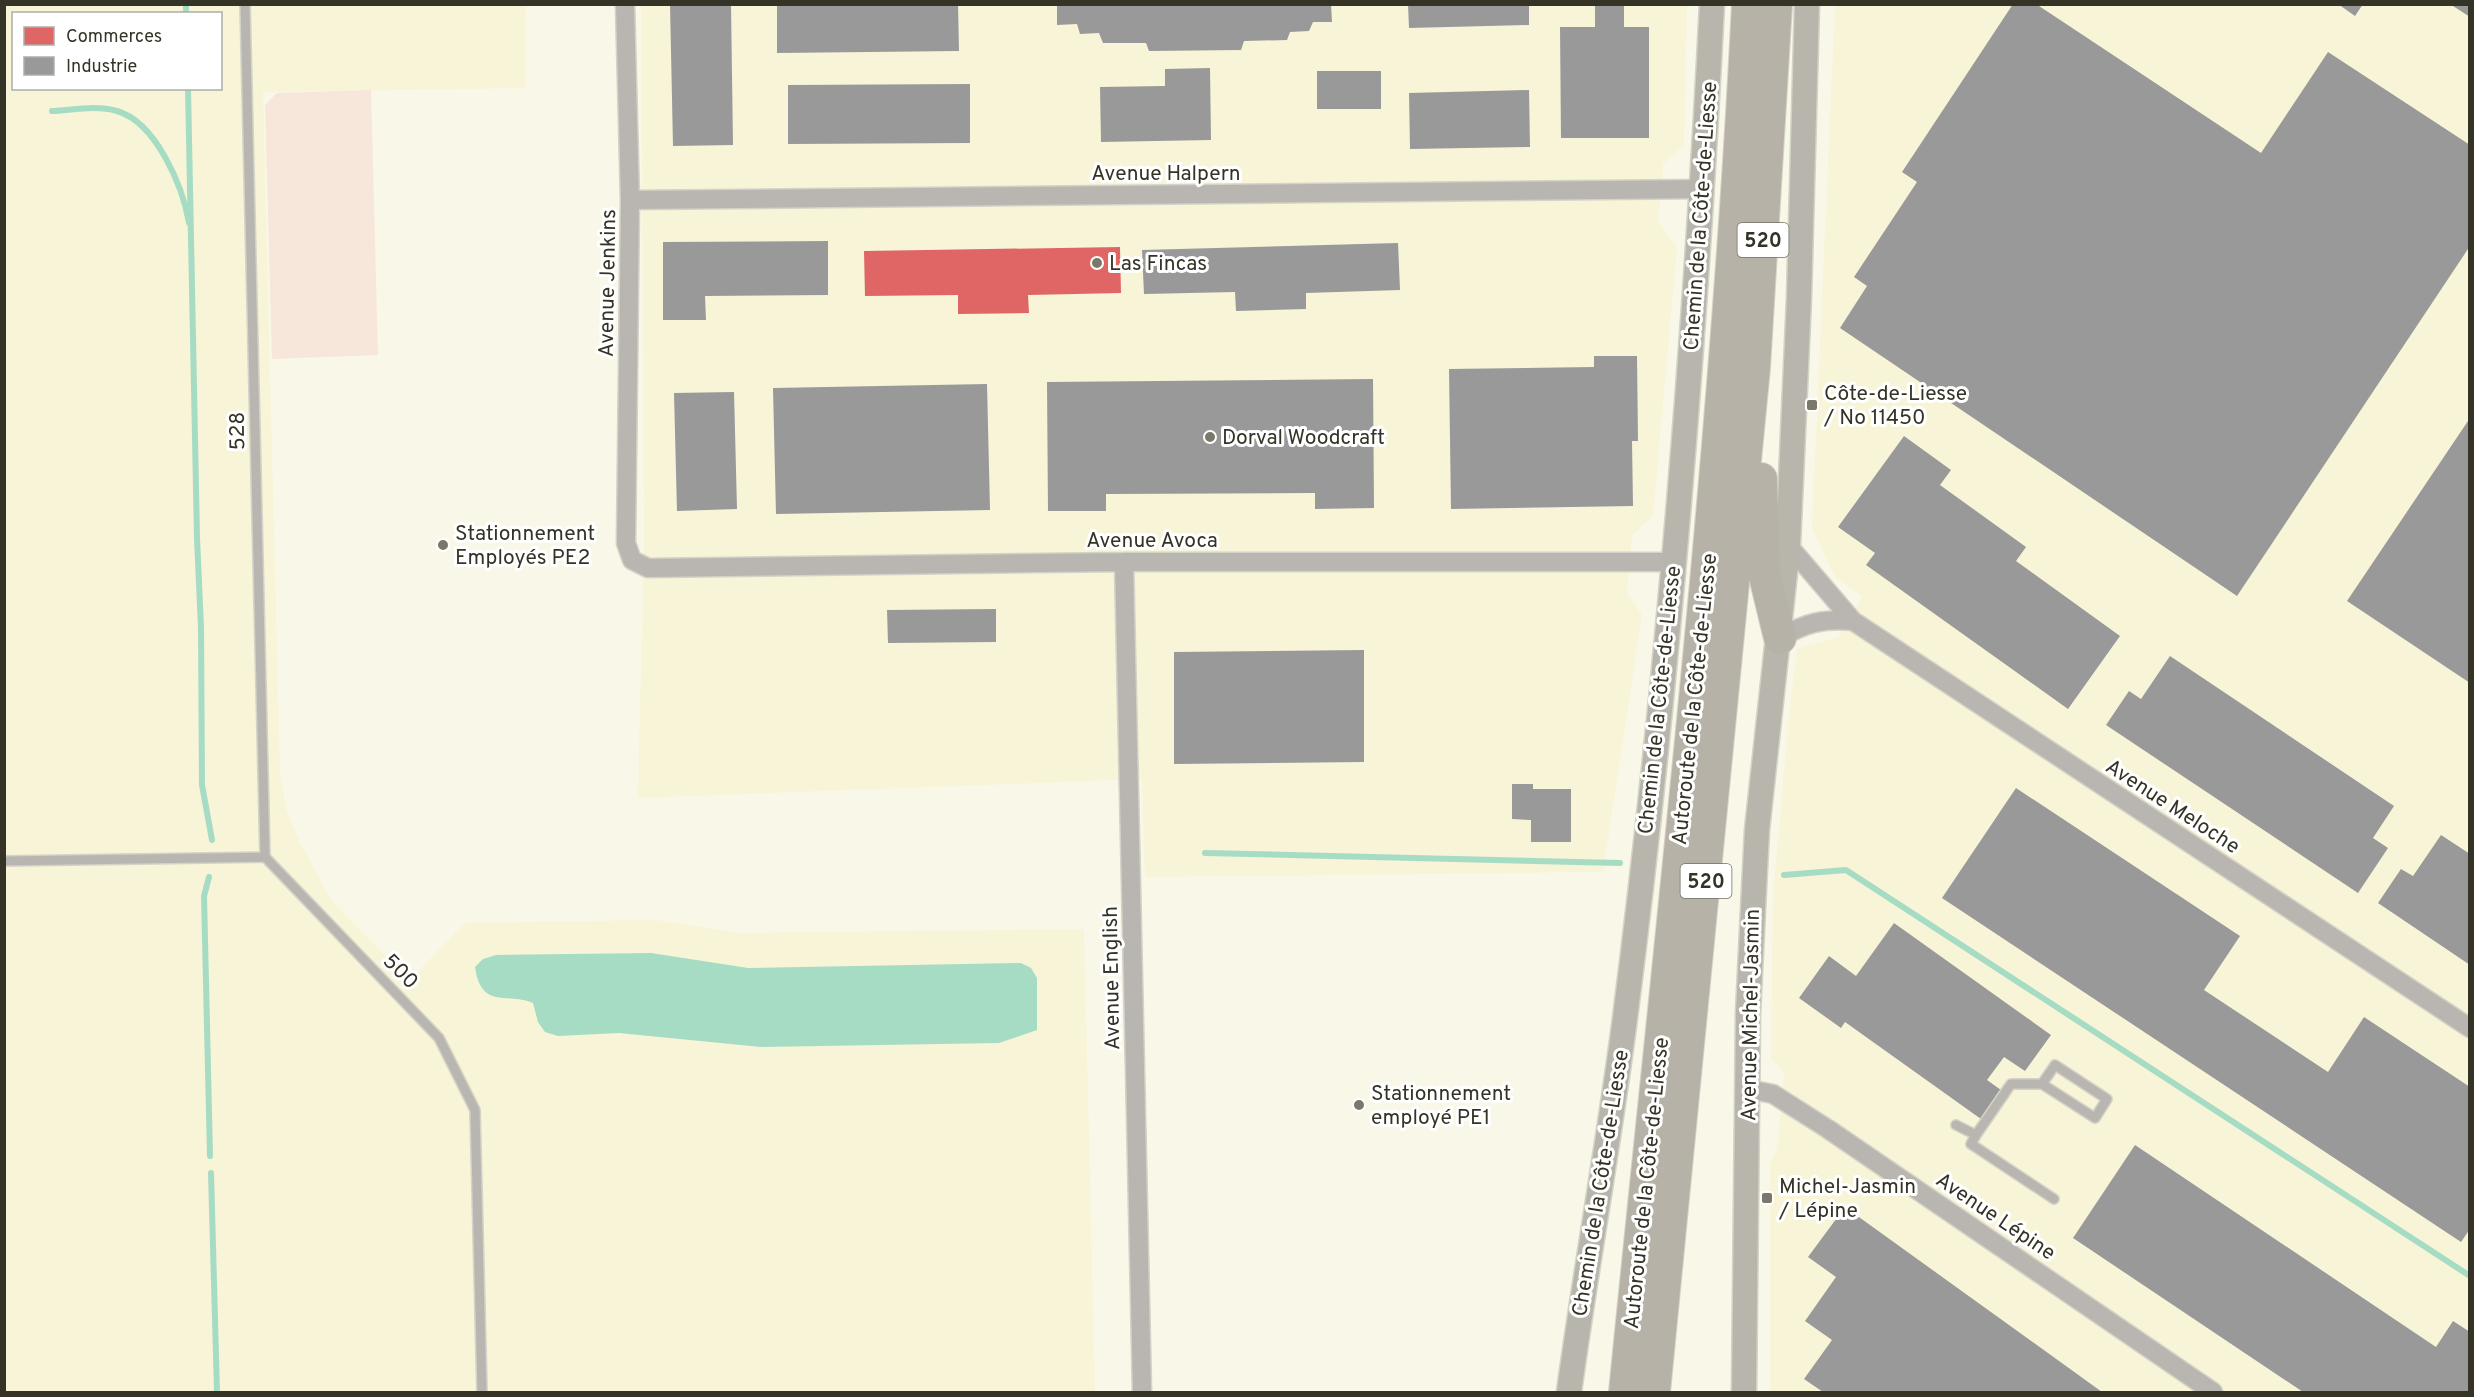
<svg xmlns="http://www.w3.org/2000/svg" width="2474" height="1397" viewBox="0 0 2474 1397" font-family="Overpass,sans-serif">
<rect width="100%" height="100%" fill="#f9f7e8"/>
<path fill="#f7f4d7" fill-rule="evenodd" d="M5,5H526L525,88L263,92L280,774L286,808L299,841L332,901L410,980L465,923L656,920L739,933L1084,929L1095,1392H5ZM14,14H220V88H14Z
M641,5H1687L1684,145L1663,164L1658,222L1677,247L1653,515L1632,535L1627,593L1642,615L1603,872L1145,877L1142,779L638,798L644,546Z
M1835,5H2469V1392H1770V1162L1777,1150L1784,1073L1771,1058L1773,897L1790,706L1797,649L1838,637L1863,597L1835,577L1812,529Z"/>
<path fill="#f7e7db" d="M371,90L378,355L272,359L265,105L277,93Z"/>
<path fill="#a6dcc3" d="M651,953L748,968L1021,963L1031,968L1037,978V1030L999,1043L761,1047L619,1033L558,1036L545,1032L538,1022L533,1003C507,992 481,1010 475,967L483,959L496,955Z"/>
<path fill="#e06666" d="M1120,247L1121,293L1028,295L1029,313L958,314V295L865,296L864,251Z"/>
<path fill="#999" d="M670,4H731L733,145L673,146Z
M777,4H958L959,51L777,53Z
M1057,4H1331L1332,22H1313L1309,31L1290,32L1287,40L1244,41L1241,50L1149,51L1146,43H1103L1099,33L1080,34L1077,24L1057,25Z
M1408,4H1529V25L1409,28Z
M2013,4H2036L2261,153L2328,52L2470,145V246L2237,596L1840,328L1867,286L1854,277L1917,182L1902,172Z
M2338,4H2363L2355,16Z
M2454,4H2470V17L2453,6Z
M1624,5V27H1649V138H1561L1560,27H1595V6Z
M1210,68L1211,140L1101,142L1100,87L1165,86V69Z
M1317,71H1381V109H1317Z
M970,84V143L788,144V85Z
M1529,90L1530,147L1410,149L1409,93Z
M828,241V295L705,296L706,320H663V242Z
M1398,243L1400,290L1306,293V309L1236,311L1235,292L1144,294L1142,250Z
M1594,356H1637L1638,441H1632L1633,506L1451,509L1449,369L1594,367Z
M1373,379L1374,508L1315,509V493L1106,494V511H1048L1047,382Z
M987,384L990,510L776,514L773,388Z
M734,392L737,509L677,511L674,393Z
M2470,418L2468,574L2470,683L2347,601Z
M1904,436L1951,470L1940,485L2026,547L2016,561L2120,636L2068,709L1866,565L1875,553L1838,527Z
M996,609V642L888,643L887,610Z
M1364,650V762L1174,764V652Z
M2170,656L2394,806L2373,838L2388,848L2358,893L2106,725L2129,691L2141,699Z
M1512,784H1533V789H1571V842H1531V820L1512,819Z
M2016,788L2240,936L2204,990L2328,1072L2364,1017L2470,1087V1229L2461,1242L1942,898Z
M2441,835L2470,854V965L2378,903L2401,869L2413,876Z
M1894,923L2051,1035L2025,1071L2004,1057L1987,1080L2001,1090L1981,1119L1845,1022L1841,1028L1799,998L1829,956L1856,976Z
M2135,1145L2436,1347L2453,1321L2470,1332V1392H2303L2073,1238Z
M1845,1207L2102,1392H1823L1804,1379L1832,1340L1805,1321L1836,1277L1808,1257Z"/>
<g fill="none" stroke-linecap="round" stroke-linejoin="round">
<path stroke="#a6dcc3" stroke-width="6" d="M186,4V14
M188,88L197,538L201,628L202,785L212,840
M52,111C73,110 96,105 117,111C156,122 183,187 189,223
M1205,853L1620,863
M1784,875L1846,870L2470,1276
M209,877L204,896L210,1156
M211,1173L217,1392"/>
<g stroke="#d4d3c7" stroke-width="12">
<path id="service" d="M245,4L265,857
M4,861L265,857L439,1038L475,1110L482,1392
M1956,1125L1976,1135L2011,1084H2042L2095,1118L2107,1099L2055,1065L2042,1084
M1976,1135L1971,1144L2054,1199"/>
</g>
<g stroke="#d4d3c7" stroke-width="21">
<path id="minor" d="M625,4L630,200L626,543L632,560L648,568L1124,562H1673
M630,200L1703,189
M1788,545L1853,621L2470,1028
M1124,562L1142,1392
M1780,638C1805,623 1824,618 1853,621
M1748,1089L1773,1094L1828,1129L2213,1392"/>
</g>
<g stroke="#d4d3c7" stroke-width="27">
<path id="secondary" d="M1569,1392C1586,1267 1609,1143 1625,1018C1668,682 1695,343 1712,4
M1744,1392L1748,1013L1754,889L1757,830L1788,545L1799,298L1807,4"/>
</g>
<g stroke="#d4d3c7" stroke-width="34">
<path id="motorway" d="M1761,479L1764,572L1780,638
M1625,1392C1671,930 1725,469 1748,4
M1654,1392L1754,368L1776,4"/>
</g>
<use href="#service" stroke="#b9b6b1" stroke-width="9"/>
<use href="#minor" stroke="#b9b6b1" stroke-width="18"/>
<use href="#secondary" stroke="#b8b5ac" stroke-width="24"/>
<use href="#motorway" stroke="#b6b2a8" stroke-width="32"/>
</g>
<g fill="#79786a" stroke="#fff" stroke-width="2">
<circle cx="1097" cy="263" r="6"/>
<rect x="1806" y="399" width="12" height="12" rx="3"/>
<circle cx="1210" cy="437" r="6"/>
<circle cx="443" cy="545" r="6"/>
<circle cx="1359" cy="1105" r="6"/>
<rect x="1761" y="1192" width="12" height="12" rx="3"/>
</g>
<g text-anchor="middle" stroke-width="6" stroke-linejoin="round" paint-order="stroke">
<g fill="#fff" stroke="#717067" stroke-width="1.5">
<rect x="1737.5" y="223" width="51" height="34" rx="4.5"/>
<rect x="1680.5" y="864" width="51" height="34" rx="4.5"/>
</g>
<g font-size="20" font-weight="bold" fill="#343326">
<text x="1763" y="247">520</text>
<text x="1706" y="888">520</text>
</g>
<g font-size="21" fill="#343326" stroke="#fff">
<text x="1166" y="180">Avenue Halpern</text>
<text transform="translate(1700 216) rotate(-86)" y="7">Chemin de la Côte-de-Liesse</text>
<text transform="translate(607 283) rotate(-89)" y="7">Avenue Jenkins</text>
<text transform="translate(237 431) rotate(-91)" y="7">528</text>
<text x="1152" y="547">Avenue Avoca</text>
<text transform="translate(1694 699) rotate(-84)" y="7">Autoroute de la Côte-de-Liesse</text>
<text transform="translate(1659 700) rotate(-84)" y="7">Chemin de la Côte-de-Liesse</text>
<text transform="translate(2173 806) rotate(33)" y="7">Avenue Meloche</text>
<text transform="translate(401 971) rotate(45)" y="7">500</text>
<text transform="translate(1111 978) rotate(-91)" y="7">Avenue English</text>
<text transform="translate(1750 1015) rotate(-89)" y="7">Avenue Michel-Jasmin</text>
<text transform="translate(1600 1183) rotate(-81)" y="7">Chemin de la Côte-de-Liesse</text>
<text transform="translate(1646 1183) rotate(-84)" y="7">Autoroute de la Côte-de-Liesse</text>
<text transform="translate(1996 1216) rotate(34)" y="7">Avenue Lépine</text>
</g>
<g font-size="21" fill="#343326" stroke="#fff" text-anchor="start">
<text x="1109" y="270">Las Fincas</text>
<text x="1824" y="400">Côte-de-Liesse<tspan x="1824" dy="24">/ No 11450</tspan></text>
<text x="1222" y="444">Dorval Woodcraft</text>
<text x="455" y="540">Stationnement<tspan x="455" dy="24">Employés PE2</tspan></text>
<text x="1371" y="1100">Stationnement<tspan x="1371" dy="24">employé PE1</tspan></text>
<text x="1779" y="1193">Michel-Jasmin<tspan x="1779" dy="24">/ Lépine</tspan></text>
</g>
</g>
<rect width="2474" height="1397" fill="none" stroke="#343326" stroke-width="12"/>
<rect x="12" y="12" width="210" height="78" fill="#ffffff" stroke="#aeada8" stroke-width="1.5"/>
<rect x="24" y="27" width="30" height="18" fill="#e06666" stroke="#aeada8" stroke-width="1.5"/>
<text x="66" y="42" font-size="18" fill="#343326">Commerces</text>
<rect x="24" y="57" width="30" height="18" fill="#999999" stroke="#aeada8" stroke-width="1.5"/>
<text x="66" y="72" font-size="18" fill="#343326">Industrie</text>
</svg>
